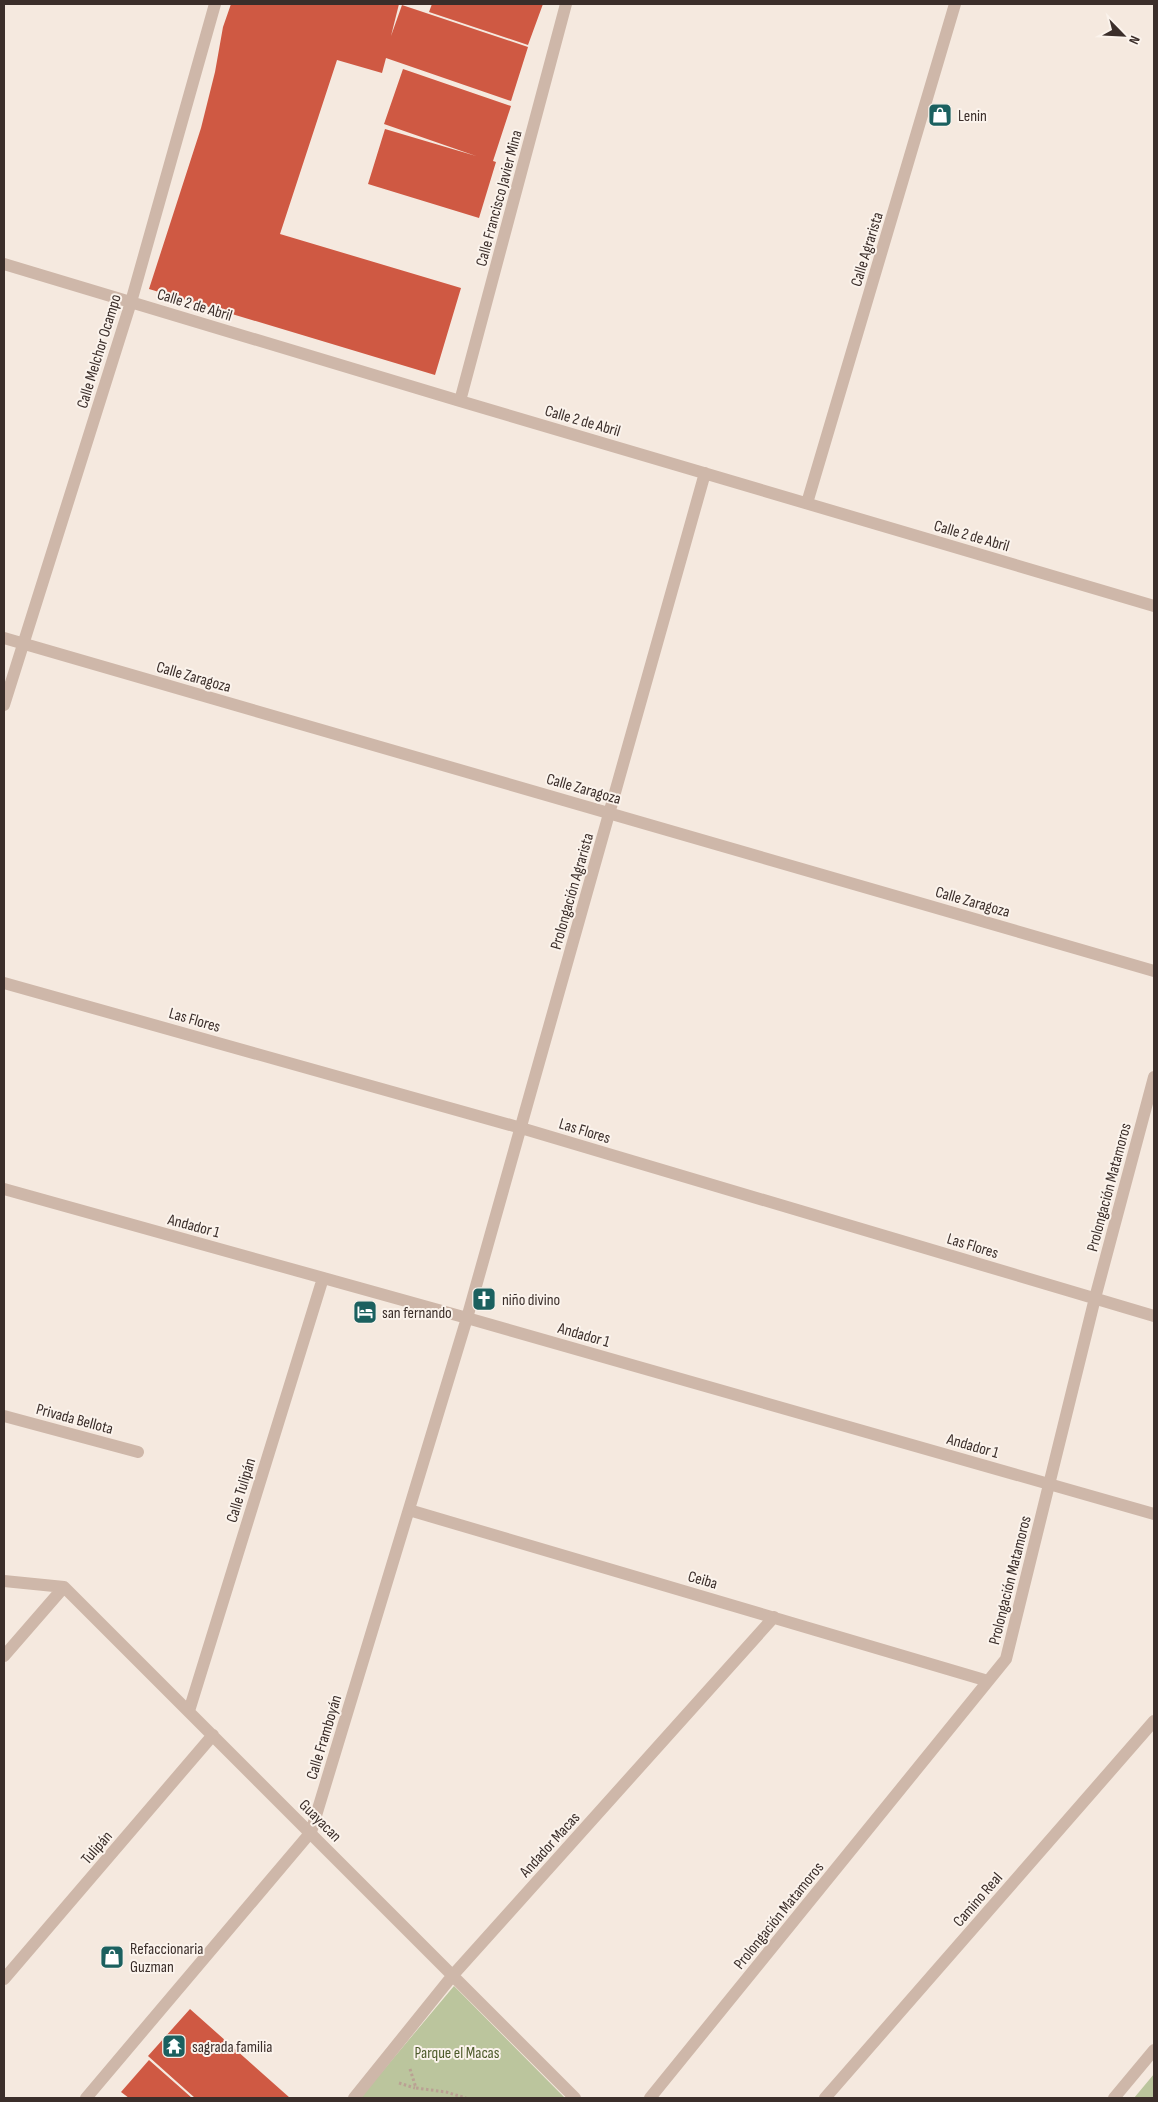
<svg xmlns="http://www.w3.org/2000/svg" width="1158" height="2102" viewBox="0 0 1158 2102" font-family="'Sofia Sans Condensed',sans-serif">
<rect width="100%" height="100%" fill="#f5e9df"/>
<path fill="#bbc59d" d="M454,1986L565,2098H360Z
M1154,2074V2098H1134Z"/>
<path fill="#cf5943" d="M231,4H399L391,36L402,5L528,47L511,101L386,58L382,73L337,60L280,234L461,288L435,375L149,289L201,128L215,72L223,27Z
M432,4H543L528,45L429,12Z
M403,69L511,106L493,161L496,162L479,218L368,184L385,129L476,156L384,124Z
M190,2009L290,2098H195L148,2056Z
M149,2060L192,2098H129L121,2092Z"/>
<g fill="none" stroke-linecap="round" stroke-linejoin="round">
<path stroke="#baa193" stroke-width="3" stroke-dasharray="2.5 2.5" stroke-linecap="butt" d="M410,2069L416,2088L446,2092L466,2098
M399,2083L415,2088"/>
<path stroke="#ceb7a9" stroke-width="12" d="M4,264L460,401L1154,606
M460,401L566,4
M807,503L955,4
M4,638L1154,971
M4,705L131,302L215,4
M4,983L521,1128L1154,1316
M4,1189L467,1318L1154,1514
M4,1416L138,1452
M409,1510L988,1681
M4,1581L64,1587L575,2098
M4,1656L64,1587
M189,1711L323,1278
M4,1979L213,1735
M86,2098L311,1832L467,1318L705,473
M354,2098L453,1975L774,1617
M650,2098L1006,1659L1095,1298L1154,1077
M825,2098L1154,1721
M1114,2098L1154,2050"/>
</g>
<defs>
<g id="shop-square" transform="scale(1.25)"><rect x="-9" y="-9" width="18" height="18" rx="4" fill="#1b605f" stroke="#fbf3ec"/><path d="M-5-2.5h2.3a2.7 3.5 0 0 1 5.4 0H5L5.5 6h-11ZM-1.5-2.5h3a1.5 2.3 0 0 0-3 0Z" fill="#fff"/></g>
<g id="church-square" transform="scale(1.25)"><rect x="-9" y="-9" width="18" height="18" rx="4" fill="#1b605f" stroke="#fbf3ec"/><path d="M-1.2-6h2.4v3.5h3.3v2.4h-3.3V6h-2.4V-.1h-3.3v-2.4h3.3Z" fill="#fff"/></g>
<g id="hotel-square" transform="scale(1.25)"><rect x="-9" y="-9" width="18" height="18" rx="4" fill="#1b605f" stroke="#fbf3ec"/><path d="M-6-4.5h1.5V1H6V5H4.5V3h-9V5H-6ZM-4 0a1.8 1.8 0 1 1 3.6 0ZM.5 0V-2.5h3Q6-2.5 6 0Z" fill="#fff"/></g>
<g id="temple-square" transform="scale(1.25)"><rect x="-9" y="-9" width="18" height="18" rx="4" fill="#1b605f" stroke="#fbf3ec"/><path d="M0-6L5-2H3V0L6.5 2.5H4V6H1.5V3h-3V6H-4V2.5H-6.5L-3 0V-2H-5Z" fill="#fff"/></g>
</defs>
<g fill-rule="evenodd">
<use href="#shop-square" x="940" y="115"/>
<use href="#church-square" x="484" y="1299"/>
<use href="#hotel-square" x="365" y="1312"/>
<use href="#shop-square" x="112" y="1957"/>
<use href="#temple-square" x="174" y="2046"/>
</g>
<g text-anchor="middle" stroke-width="4" stroke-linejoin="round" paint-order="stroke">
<g font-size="16" fill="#3b2e2a" stroke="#fbf3ec" text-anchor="start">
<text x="958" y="121">Lenin</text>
<text x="502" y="1305">niño divino</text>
<text x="382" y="1318">san fernando</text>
<text x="130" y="1954">Refaccionaria<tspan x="130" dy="18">Guzman</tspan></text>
<text x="192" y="2052">sagrada familia</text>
</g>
<g font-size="16" fill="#3b2e2a" stroke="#fbf3ec">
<text transform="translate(498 198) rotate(-75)" y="6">Calle Francisco Javier Mina</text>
<text transform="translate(866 249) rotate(-73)" y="6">Calle Agrarista</text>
<text transform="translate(195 304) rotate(17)" y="6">Calle 2 de Abril</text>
<text transform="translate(98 351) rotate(-73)" y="6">Calle Melchor Ocampo</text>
<text transform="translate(583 420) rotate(16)" y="6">Calle 2 de Abril</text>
<text transform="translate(972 535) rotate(16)" y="6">Calle 2 de Abril</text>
<text transform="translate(194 676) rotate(16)" y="6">Calle Zaragoza</text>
<text transform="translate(584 788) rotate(16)" y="6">Calle Zaragoza</text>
<text transform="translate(571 891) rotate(-74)" y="6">Prolongación Agrarista</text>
<text transform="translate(973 901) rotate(16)" y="6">Calle Zaragoza</text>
<text transform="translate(195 1019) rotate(16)" y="6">Las Flores</text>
<text transform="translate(585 1130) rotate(17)" y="6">Las Flores</text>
<text transform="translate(1108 1187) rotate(-75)" y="6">Prolongación Matamoros</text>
<text transform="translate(194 1225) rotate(15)" y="6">Andador 1</text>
<text transform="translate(973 1245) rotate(17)" y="6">Las Flores</text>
<text transform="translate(584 1334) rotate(16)" y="6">Andador 1</text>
<text transform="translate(75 1418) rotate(15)" y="6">Privada Bellota</text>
<text transform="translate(973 1445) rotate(16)" y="6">Andador 1</text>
<text transform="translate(240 1490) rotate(-73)" y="6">Calle Tulipán</text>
<text transform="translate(703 1579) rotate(16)" y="6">Ceiba</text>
<text transform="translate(1009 1580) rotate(-76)" y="6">Prolongación Matamoros</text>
<text transform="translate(323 1737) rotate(-73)" y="6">Calle Framboyán</text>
<text transform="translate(321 1820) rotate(45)" y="6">Guayacan</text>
<text transform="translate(549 1844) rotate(-48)" y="6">Andador Macas</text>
<text transform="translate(96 1847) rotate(-49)" y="6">Tulipán</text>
<text transform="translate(977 1899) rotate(-49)" y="6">Camino Real</text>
<text transform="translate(778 1915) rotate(-51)" y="6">Prolongación Matamoros</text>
</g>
<g font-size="16" fill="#4e5b2b" stroke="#fbf3ec">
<text x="457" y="2058">Parque el Macas</text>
</g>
</g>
<rect width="1158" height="2102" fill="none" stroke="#3b2e2a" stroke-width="10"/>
<g transform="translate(1123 35) rotate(114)" stroke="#fbf3ec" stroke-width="4" paint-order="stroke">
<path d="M0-4L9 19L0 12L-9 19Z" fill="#3b2e2a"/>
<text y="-8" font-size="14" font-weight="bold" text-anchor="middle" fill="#3b2e2a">N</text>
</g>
</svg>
